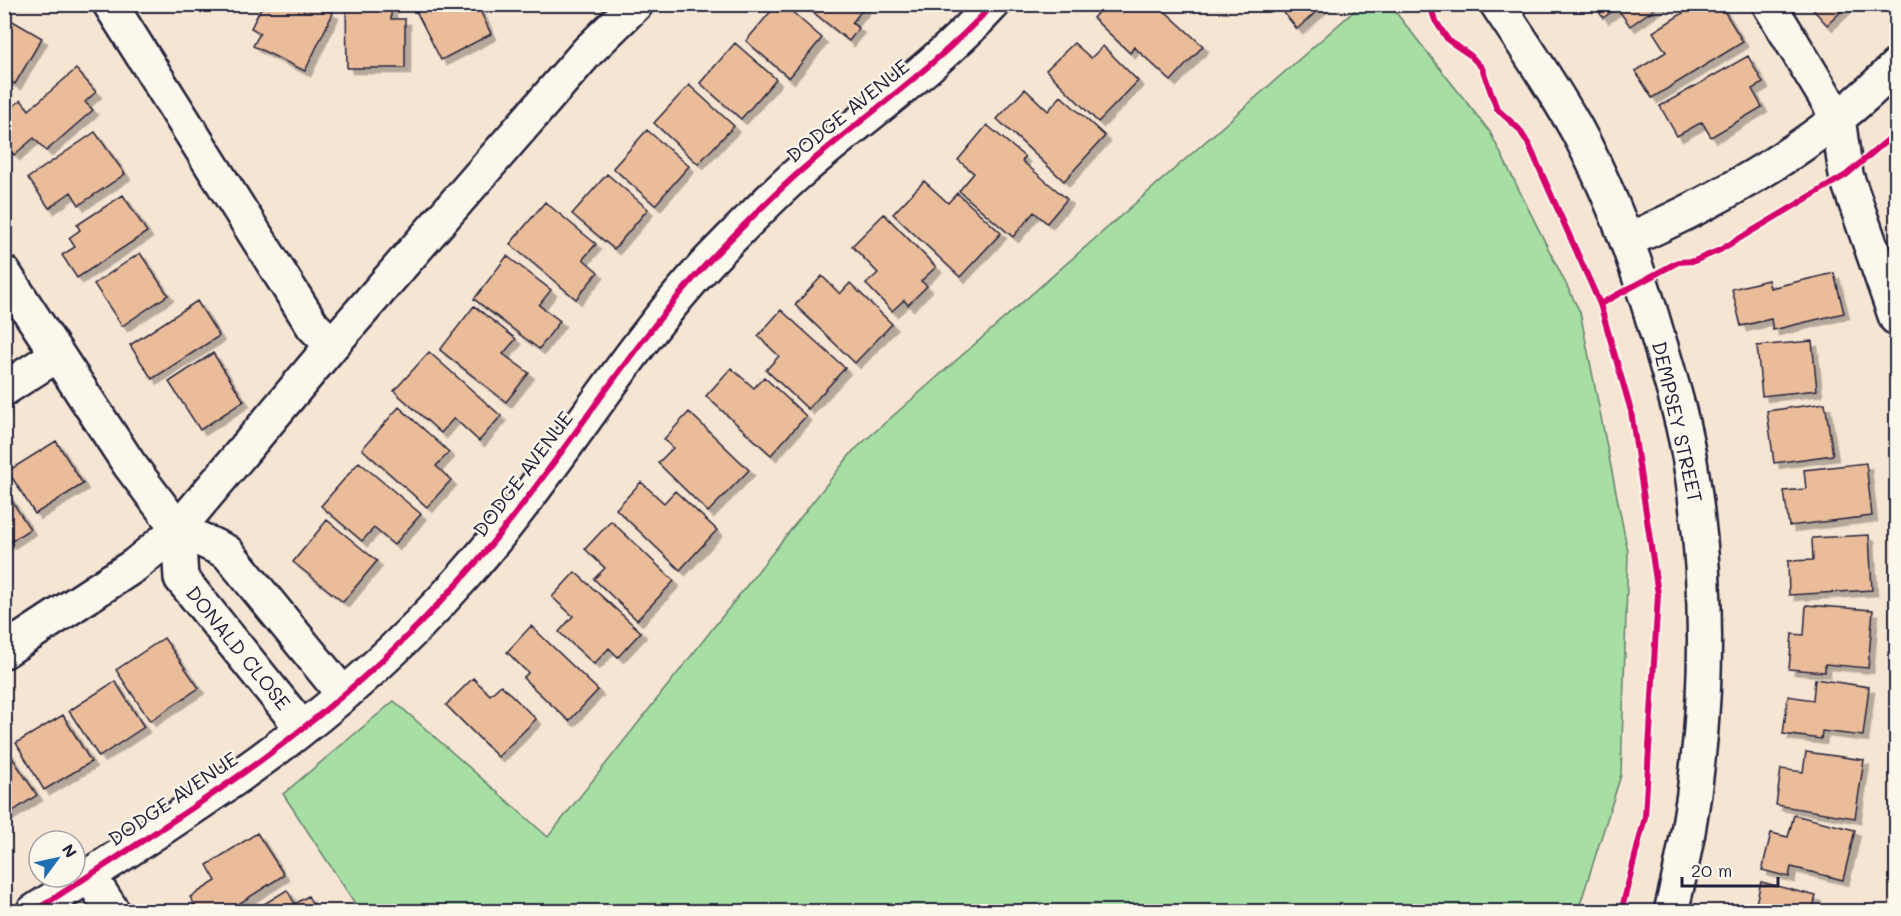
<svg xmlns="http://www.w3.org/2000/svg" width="1901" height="916" viewBox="0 0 1901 916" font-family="Mali,sans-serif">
<defs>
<filter id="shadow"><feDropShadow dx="5.5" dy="5.5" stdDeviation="0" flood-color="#0004"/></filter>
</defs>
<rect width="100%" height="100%" fill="#f6e5d3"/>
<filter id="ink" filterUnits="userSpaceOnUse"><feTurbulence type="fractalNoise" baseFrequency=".0167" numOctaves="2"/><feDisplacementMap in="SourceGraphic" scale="12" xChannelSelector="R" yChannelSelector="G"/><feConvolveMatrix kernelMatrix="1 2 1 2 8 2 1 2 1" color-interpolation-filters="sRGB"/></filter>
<g filter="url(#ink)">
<path fill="#a6dea3" stroke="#64806f" stroke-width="1.5" d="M1361,5H1390L1490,132L1580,312L1628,552L1621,775L1578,911H360L283,794L394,701L548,837L853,451Z"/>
<path fill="#eabc9a" stroke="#22223b" stroke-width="1.5" filter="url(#shadow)" d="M263,4H316L333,13L305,71L253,46L260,33L251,28Z
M346,4L391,6V19H405V68H347Z
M477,4L491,34L441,60L413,5Z
M777,4H783L822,38L789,78L746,41Z
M803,4H865L866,5L852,23L859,28L849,41Z
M1105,4H1144L1147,7L1149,4H1157L1203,46L1171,81L1134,47L1130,53L1093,18Z
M1277,4H1325L1297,29Z
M1594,4H1661L1630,26L1617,8L1603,18Z
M1697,4H1720L1743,42L1652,98L1635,71L1666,52L1653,32Z
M1808,4H1849L1827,25Z
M4,16L42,38L15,84L6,79L4,83Z
M735,43L776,79L741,119L700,83Z
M1074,43L1091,58L1103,46L1138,81L1098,122L1046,70Z
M1748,56L1763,83L1752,89L1762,107L1711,137L1702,122L1677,136L1660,106Z
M76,69L96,92L85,102L93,110L46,151L34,138L14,155L4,144V114L21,100L29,110Z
M689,85L734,126L698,164L654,123Z
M1025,89L1048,111L1061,96L1105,136L1064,181L997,119Z
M987,125L1025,157L1022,161L1067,199L1047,223L1034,212L1013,237L959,191L974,173L958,160Z
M647,130L689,166L655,205L613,168Z
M95,132L125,174L79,205L71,192L49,208L28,178Z
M607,174L648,209L614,249L572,214Z
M924,181L948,203L957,193L1001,233L960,277L893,214Z
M123,195L147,232L77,278L62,255L75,247L69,238L80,230L77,225Z
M545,202L596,244L583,259L598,272L576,299L510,244Z
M884,214L936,267L921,281L927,286L908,305L904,300L892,311L866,284L878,273L852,246Z
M140,253L168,295L122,326L94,284Z
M507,256L551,290L539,305L560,321L539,349L474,299Z
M1834,273L1844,313L1773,330L1771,319L1741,326L1732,289L1768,280L1770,288Z
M822,276L840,294L850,283L892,324L855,363L795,305Z
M197,301L219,336L152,379L130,345Z
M474,306L516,339L503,354L529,373L506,402L440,350Z
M781,310L845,368L808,409L766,370L779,356L758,336Z
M1812,341L1817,390L1762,396L1757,346Z
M429,352L501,416L479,441L454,418L441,433L394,391Z
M213,353L244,401L200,430L169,382Z
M731,368L754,388L764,377L806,416L771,455L706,396Z
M1825,403L1833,455L1774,463L1767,411Z
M399,407L449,452L436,466L451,480L427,507L362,449Z
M689,412L749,470L708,512L658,463L673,448L664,439Z
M56,441L83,484L35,514L8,471Z
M359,462L421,514L394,545L374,528L362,541L321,506Z
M1866,463L1872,516L1789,526L1784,491L1806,489L1804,470Z
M641,482L664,503L675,491L717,530L680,570L616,509Z
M4,489L30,529L4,546Z
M327,520L377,561L343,602L293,562Z
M611,521L674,581L637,620L594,579L605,568L585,549Z
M1869,535L1872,590L1789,595L1788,561L1813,560L1812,538Z
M575,572L641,632L618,657L609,648L594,664L559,632L573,616L552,597Z
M1806,605L1873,610L1868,668L1825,664V672L1789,669L1792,634L1804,635Z
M531,626L598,690L569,721L523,678L528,673L507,652Z
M164,638L199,688L150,721L116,670Z
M473,678L490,695L501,685L536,719L498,757L446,705Z
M1815,679L1869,687L1863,736L1822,731L1821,739L1783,734L1788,696L1813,700Z
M115,681L144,727L99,757L69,711Z
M63,715L91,762L44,790L16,743Z
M5,747L37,795L4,817V748Z
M1806,752L1864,760L1855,818L1776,805L1781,769L1803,772Z
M1794,815L1855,830L1843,880L1791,867L1789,877L1762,870L1771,833L1788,837Z
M257,833L284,875L226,912H199L190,897L216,881L207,865Z
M1761,882L1816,896L1812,912H1754Z
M287,890L295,904L308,896L317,912H251Z"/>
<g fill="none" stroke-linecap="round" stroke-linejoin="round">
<g stroke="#22223b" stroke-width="38">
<path id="minor" d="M110,4L313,326L332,345
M1497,4C1525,46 1553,87 1577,130C1611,193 1636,261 1656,330C1670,377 1685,425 1692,474C1714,619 1707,769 1671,912
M1769,4L1838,118L1846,175L1896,318
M1628,240C1726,197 1821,143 1896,66
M4,273L129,464L178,529L227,552L343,694
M4,389L57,355
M178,529L181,578L302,728
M4,651L135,565L178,529L332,345L587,52L636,4
M89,875L113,912
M33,912C109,862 187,814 261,760C334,707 404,644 464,576C553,476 619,358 710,260C738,231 766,202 796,175C861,118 934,69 993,4"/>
</g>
<use href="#minor" stroke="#fbf7ec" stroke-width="33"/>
<g stroke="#fbf7ec" stroke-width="10">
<path id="cycleway" d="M1429,4L1435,20L1448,40L1470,55L1482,68L1497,109L1519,129L1529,145L1600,304L1631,411L1658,594L1645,817L1621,912
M1600,304L1678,262L1694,261L1720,250L1846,175L1896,133
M33,912C109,862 187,814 261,760C334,707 404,644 464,576C553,476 619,358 710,260C738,231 766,202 796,175C861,118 934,69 993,4"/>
</g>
<use href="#cycleway" stroke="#d6006c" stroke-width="6"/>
</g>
</g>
<g text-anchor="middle" stroke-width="4.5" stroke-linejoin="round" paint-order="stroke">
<g font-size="20" fill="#22223b" stroke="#fbf7ec">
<text transform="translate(848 111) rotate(-39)" y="7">DODGE AVENUE</text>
<text transform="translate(1677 422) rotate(77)" y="7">DEMPSEY STREET</text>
<text transform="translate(523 474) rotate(-53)" y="7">DODGE AVENUE</text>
<text transform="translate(238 648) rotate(51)" y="7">DONALD CLOSE</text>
<text transform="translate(173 799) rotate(-34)" y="7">DODGE AVENUE</text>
</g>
</g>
<rect width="1901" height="916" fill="none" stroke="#fbf7ec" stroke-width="24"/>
<rect x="12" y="12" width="1877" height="892" fill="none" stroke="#22223b" stroke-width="2" filter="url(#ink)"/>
<g transform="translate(57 859) rotate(57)"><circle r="28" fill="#fbf7ec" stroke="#a4a2a5" stroke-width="1.5"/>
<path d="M0-4.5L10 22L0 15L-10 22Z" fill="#1f6fb2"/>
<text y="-9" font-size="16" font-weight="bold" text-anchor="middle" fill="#22223b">N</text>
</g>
<path d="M1682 877v9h96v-9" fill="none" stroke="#22223b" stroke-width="3"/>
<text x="1691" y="877" font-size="18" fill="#22223b" stroke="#fbf7ec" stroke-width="4.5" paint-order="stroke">20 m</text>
</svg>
